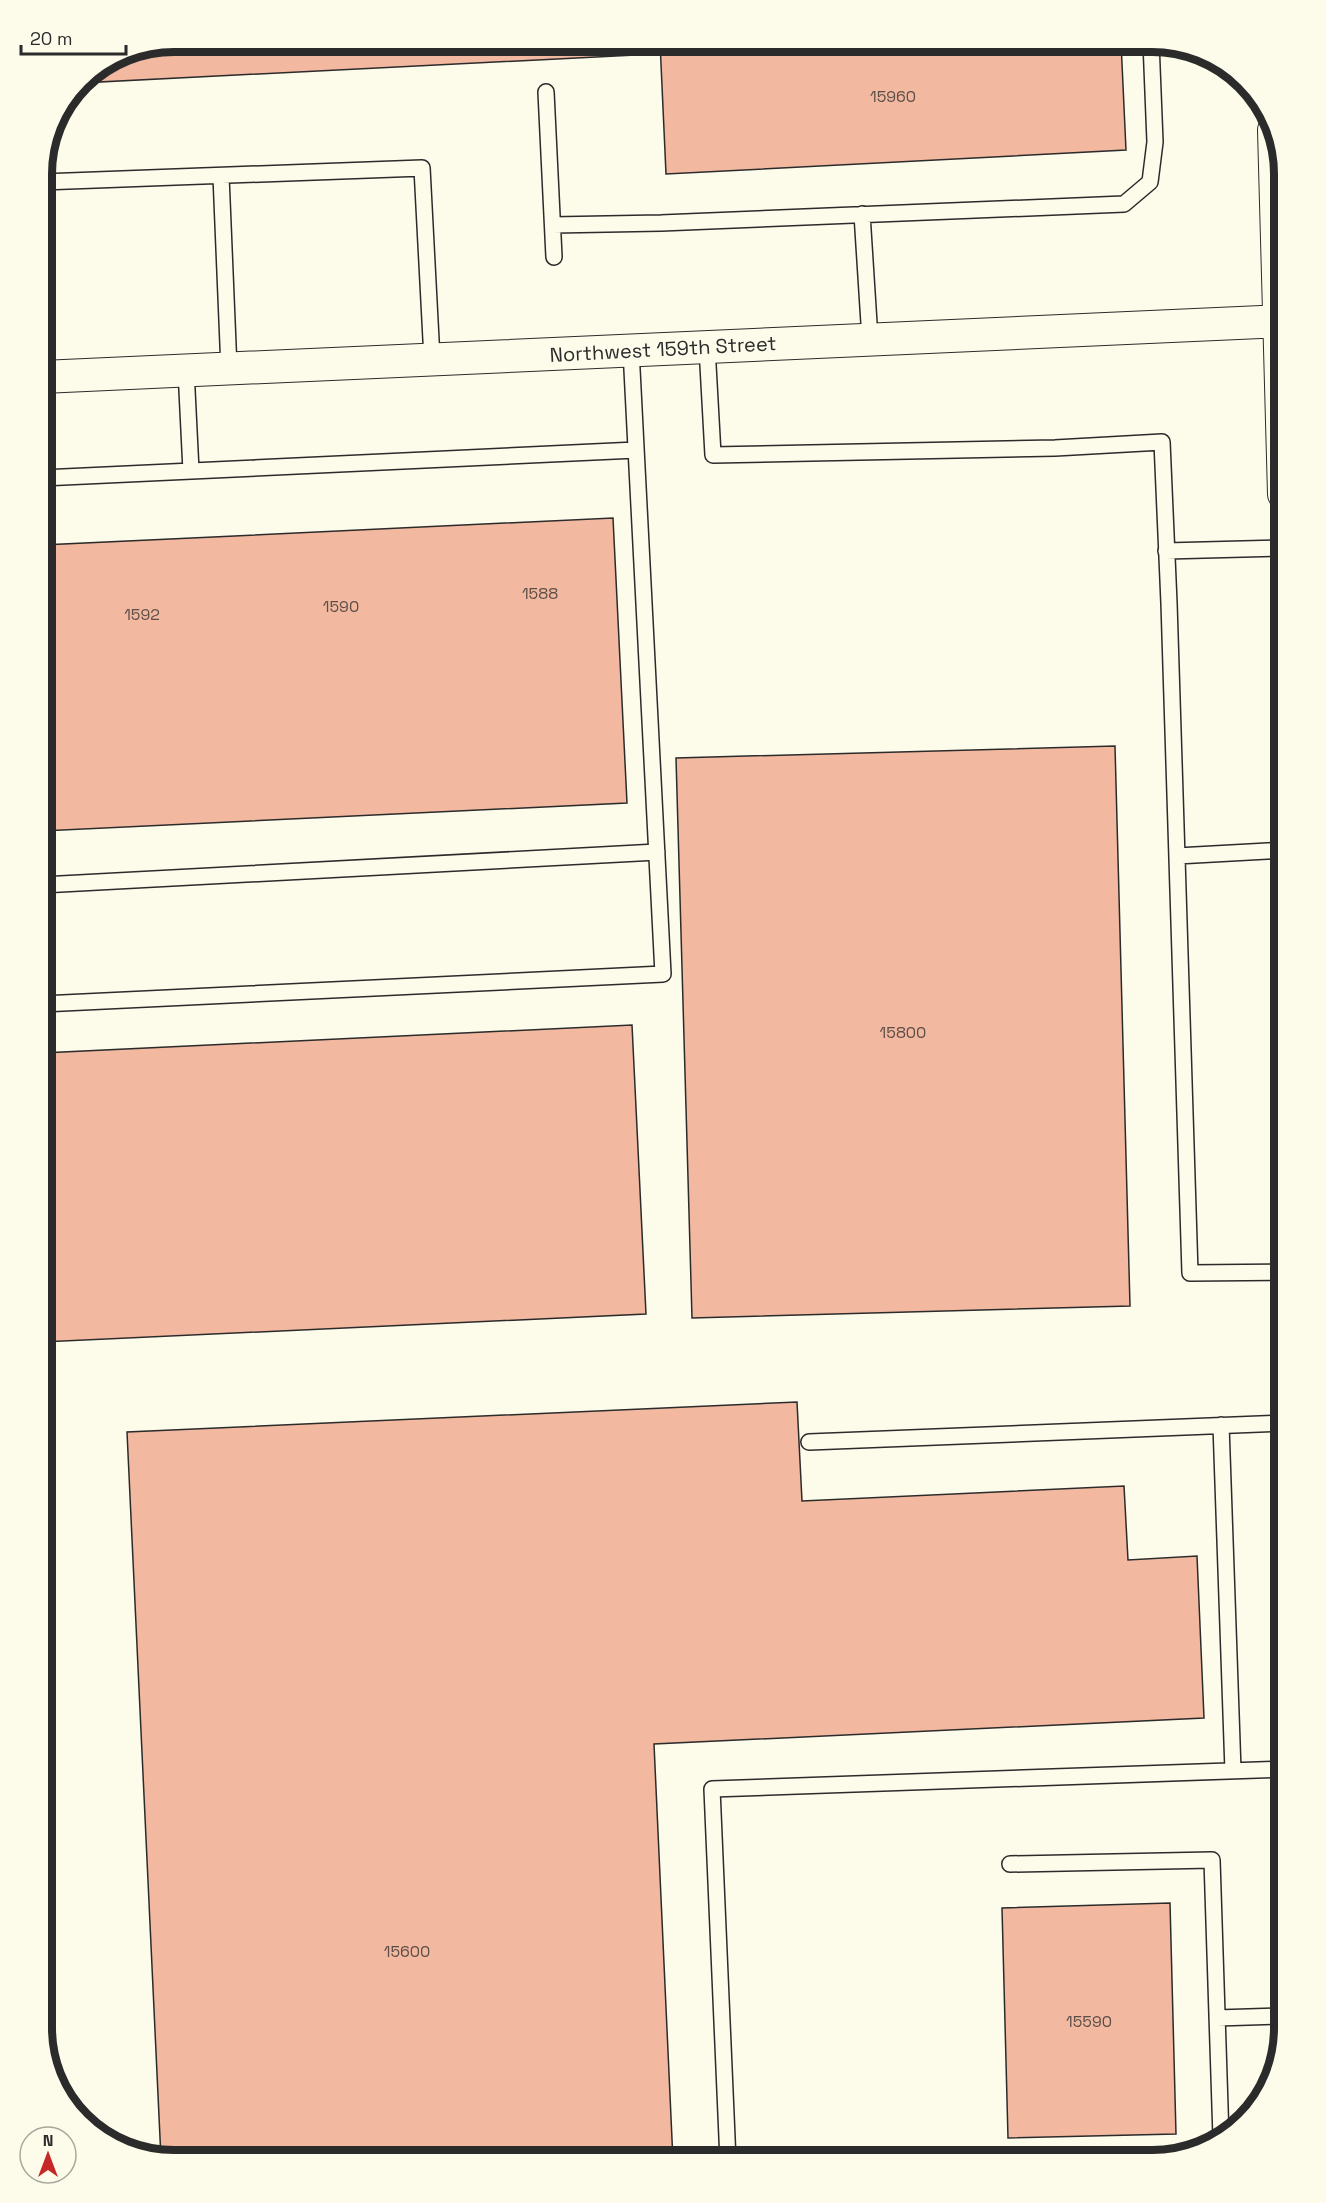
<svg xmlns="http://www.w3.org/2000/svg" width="1326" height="2203" viewBox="0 0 1326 2203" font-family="'Space Grotesk',sans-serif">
<rect width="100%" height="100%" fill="#fdfbea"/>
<path fill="#f2b8a0" stroke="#2b2b2b" stroke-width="1.5" d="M175,42H635V55L79,83L124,52Z
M660,42H1121L1126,150L666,174Z
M613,518L627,803L42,831V545Z
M1115,746L1130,1306L692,1318L676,758Z
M632,1025L646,1314L42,1342V1053Z
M797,1402L802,1501L1124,1486L1128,1560L1197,1556L1204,1718L654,1744L673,2161H166L161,2159L127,1432Z
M1170,1903L1176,2134L1008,2138L1002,1908Z"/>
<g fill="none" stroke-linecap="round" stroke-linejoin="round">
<g stroke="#2b2b2b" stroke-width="18">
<path id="lane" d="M546,92L554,257
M221,176L229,369
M42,182L422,168L432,359
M862,214L870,339
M553,225L661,223L1124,204L1150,182L1155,142L1151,42
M707,347L713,455L1055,448L1162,442L1169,603L1190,1273L1284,1272
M186,370L191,471
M42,478L636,450
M1166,551L1284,548
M1177,856L1284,850
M42,885L657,852
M42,1004L663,974L631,350
M1221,1425L1233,1771
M809,1442L1284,1423
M1010,1864L1212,1860L1221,2138
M1217,2018L1284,2016
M728,2161L712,1789L1284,1769"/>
</g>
<g stroke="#2b2b2b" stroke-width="34">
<path id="street" d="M1274,130L1284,494
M42,377L1284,321"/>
</g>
<use href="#lane" stroke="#fdfbea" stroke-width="15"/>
<use href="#street" stroke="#fdfbea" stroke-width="32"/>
</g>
<g text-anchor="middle" stroke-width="4.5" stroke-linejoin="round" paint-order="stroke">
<g font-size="16" fill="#5d4e48">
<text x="893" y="102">15960</text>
<text x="540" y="599">1588</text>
<text x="341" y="612">1590</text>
<text x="142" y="620">1592</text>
<text x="903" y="1038">15800</text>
<text x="407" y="1957">15600</text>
<text x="1089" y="2027">15590</text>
</g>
<g font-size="20" fill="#2b2b2b" stroke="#fdfbea">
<text transform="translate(663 349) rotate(-3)" y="7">Northwest 159th Street</text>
</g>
</g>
<path d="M0 0H1326V2203H0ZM174 52H1152A122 122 0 0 1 1274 174V2028A122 122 0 0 1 1152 2150H174A122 122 0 0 1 52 2028V174A122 122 0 0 1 174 52Z" fill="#fdfbea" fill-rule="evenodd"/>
<path fill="none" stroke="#2b2b2b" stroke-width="8" d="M174 52H1152A122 122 0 0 1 1274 174V2028A122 122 0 0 1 1152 2150H174A122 122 0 0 1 52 2028V174A122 122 0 0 1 174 52Z"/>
<g transform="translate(48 2155)"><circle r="28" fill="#fdfbea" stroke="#a9a89e" stroke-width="1.5"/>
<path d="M0-4.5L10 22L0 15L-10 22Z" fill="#c62828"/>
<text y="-9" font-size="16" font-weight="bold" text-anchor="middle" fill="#2b2b2b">N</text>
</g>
<path d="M21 45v9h105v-9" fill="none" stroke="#2b2b2b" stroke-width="3"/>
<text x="30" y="45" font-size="18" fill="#2b2b2b" stroke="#fdfbea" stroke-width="4.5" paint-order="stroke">20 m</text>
</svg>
